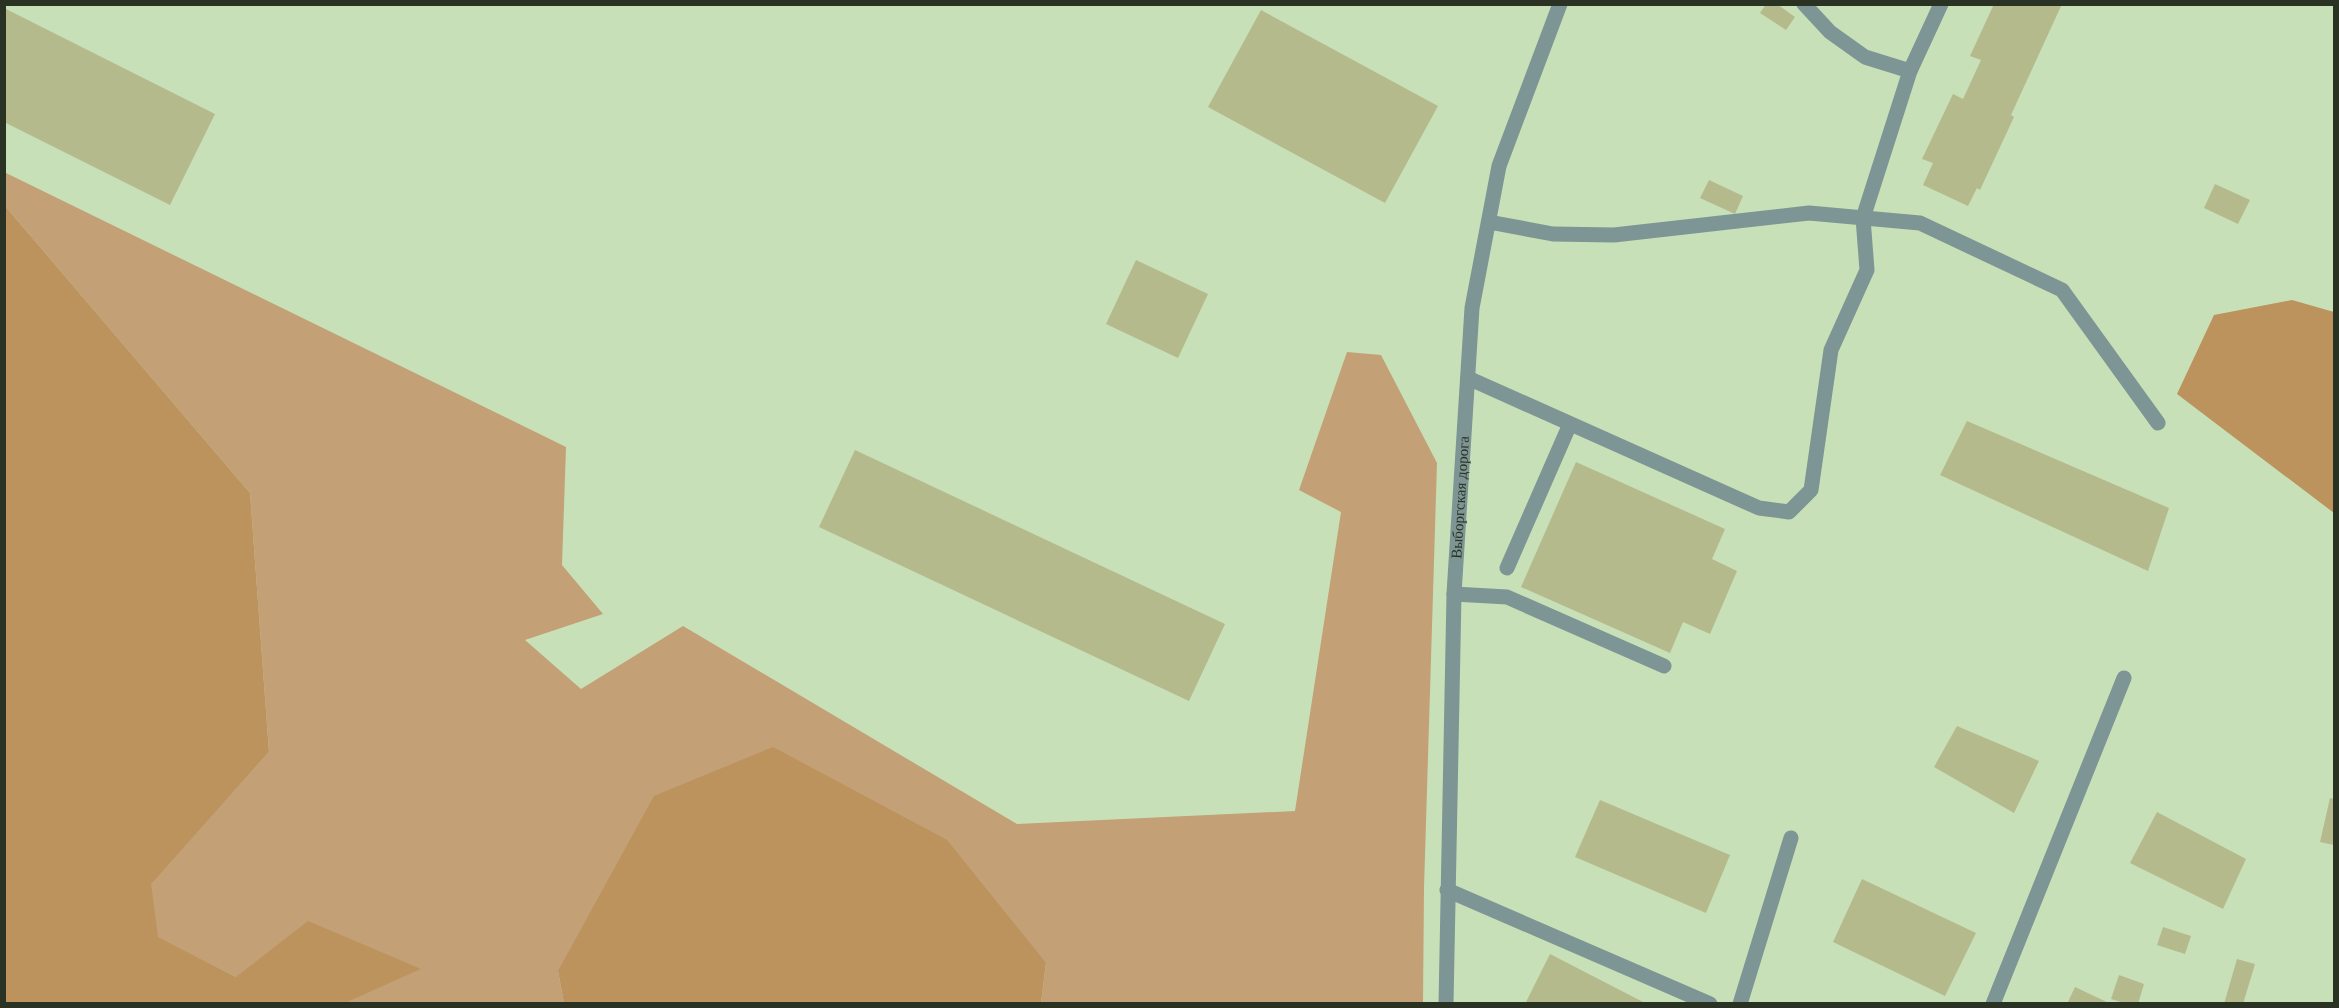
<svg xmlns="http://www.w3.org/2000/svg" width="2339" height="1008" viewBox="0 0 2339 1008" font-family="'Times New Roman',serif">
<rect width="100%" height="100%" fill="#c8e0b7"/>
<path fill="#c3a076" d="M4,172L566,447L562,565L603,614L525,640L581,689L683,626L1017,824L1295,811L1341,512L1299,490L1347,352L1381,355L1437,463L1424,888L1423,1003H1041L1046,963L558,971L564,1003H346L420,969L236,977L157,937L150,884L269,752L250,493L5,206Z"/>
<path fill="#bc925d" d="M5,206L250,493L269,752L151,884L158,937L236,977L308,921L421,969L346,1003H5Z
M2292,300L2334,312V513L2177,394L2214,315Z
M773,747L947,840L1046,963L1041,1003H564L558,971L654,796Z"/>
<path fill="#b5ba8d" d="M1766,4H1777L1795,17L1786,30L1760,13Z
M1994,4H2062L2011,115L2014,117L1980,190L1977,188L1968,206L1923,185L1933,163L1922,159L1953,94L1963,99L1981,60L1970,56Z
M4,8L215,114L170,205L4,122Z
M1261,10L1438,106L1385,203L1208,107Z
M1709,180L1743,196L1735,214L1700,198Z
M2215,184L2250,200L2238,224L2204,208Z
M1136,260L1208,294L1178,358L1106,324Z
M1967,421L2169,508L2148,571L1940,475Z
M855,450L1225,624L1189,701L819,527Z
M1576,462L1725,529L1712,559L1737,571L1710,634L1683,622L1670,653L1521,587Z
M1957,726L2039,761L2014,813L1934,767Z
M2330,798L2334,799V845L2320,842Z
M1600,800L1730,855L1706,913L1575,857Z
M2157,812L2246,859L2223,909L2130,863Z
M1862,879L1976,933L1945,996L1833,942Z
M2163,927L2191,936L2185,954L2157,945Z
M1550,954L1647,1004H1525Z
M2237,959L2255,964L2243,1004H2224Z
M2119,975L2144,984L2138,1004H2127L2111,999Z
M2075,987L2111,1004H2067Z"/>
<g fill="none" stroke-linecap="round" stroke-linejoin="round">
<g stroke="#7d9594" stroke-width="15">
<path d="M1804,4L1830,32L1865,57L1910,71"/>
<path d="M1489,222L1553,234L1614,235L1809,213L1920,223L2062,290L2158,423"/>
<path d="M1468,378L1759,508L1789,512L1811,490L1831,350L1867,270L1863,218L1910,71L1941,4"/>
<path d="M1507,568L1570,424"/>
<path d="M1454,594L1507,597L1664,666"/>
<path d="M1447,890L1710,1004"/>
<path id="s1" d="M1446,1004L1454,594L1472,308L1499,166L1560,4"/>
<path d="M1740,1004L1791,838"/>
<path d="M1993,1004L2124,678"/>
</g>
</g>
<g text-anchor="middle" stroke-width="4.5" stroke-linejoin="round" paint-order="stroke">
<g font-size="15" fill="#2a3323" stroke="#f0fde8">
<text dy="5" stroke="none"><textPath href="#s1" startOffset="507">Выборгская дорога</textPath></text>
</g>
</g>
<rect width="2339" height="1008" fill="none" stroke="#2a3323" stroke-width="12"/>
</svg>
